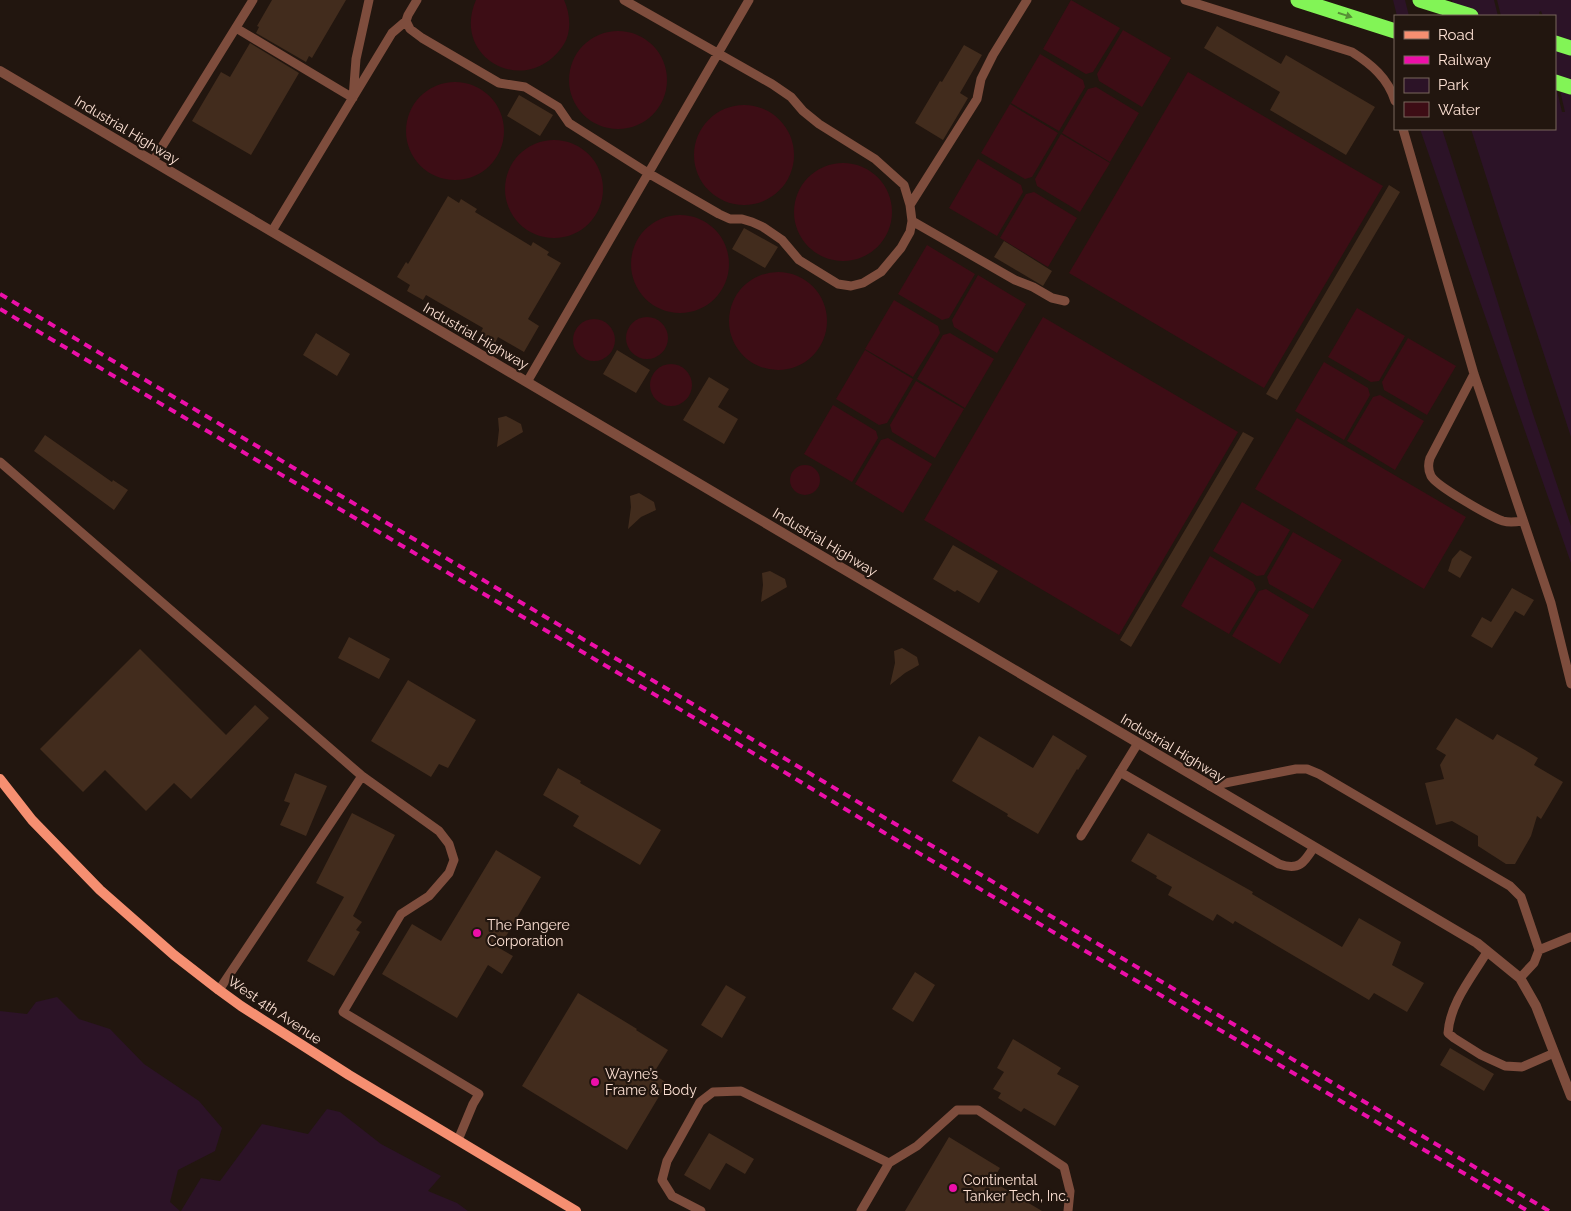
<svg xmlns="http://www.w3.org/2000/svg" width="1571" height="1211" viewBox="0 0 1571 1211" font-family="Raleway,sans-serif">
<rect width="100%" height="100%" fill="#22160f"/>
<path fill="#2c1327" d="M1393,0H1405L1409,16H1397Z
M1452,0H1494L1498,16H1457Z
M1497,0H1571V437L1499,217L1471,129H1555V82L1562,112H1565L1555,69V16H1543L1541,11L1539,12L1540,16H1501Z
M1420,129H1442L1488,271L1532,411L1571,526V563Z
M57,997L79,1019L110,1029L144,1064L199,1101L222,1128L215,1151L178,1170L170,1202L180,1211H0V1011L27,1014L36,1002Z
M327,1109L340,1112L381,1144L441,1176L428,1191L457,1203L468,1211H181L201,1178L220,1181L262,1124L308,1134Z"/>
<path fill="#3d0d15" d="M476,0H564C570,13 572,31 564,44C528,100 450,59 476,0Z
M1071,0L1120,28L1093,72L1086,74L1043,49Z
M1123,30L1171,58L1142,107L1099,81L1097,74Z
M569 80a49 49 0 1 1 98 0a49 49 0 1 1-98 0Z
M1040,54L1083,80L1085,87L1059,131L1011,103Z
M1188,72L1383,186L1264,388L1069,273Z
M406 131a49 49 0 1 1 98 0a49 49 0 1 1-98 0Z
M1096,87L1139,113L1110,162L1062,133L1088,89Z
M1010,104L1058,133L1032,177L1025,179L981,153Z
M694 155a50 50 0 1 1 100 0a50 50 0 1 1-100 0Z
M1061,134L1110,163L1080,212L1037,186L1035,179Z
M505 189a49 49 0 1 1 98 0a49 49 0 1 1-98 0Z
M978,159L1021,185L1023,192L997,236L949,208Z
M794 212a49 49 0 1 1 98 0a49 49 0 1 1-98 0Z
M1034,192L1077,218L1048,267L1000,238L1026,194Z
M631 264a49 49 0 1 1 98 0a49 49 0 1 1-98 0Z
M927,245L975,274L949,318L942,320L898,294Z
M729 321a49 49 0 1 1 98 0a49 49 0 1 1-98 0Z
M978,275L1026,304L997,353L954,327L952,320Z
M894,300L938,326L940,333L913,377L865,349Z
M1357,308L1405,336L1379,381L1371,382L1328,357Z
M1043,317L1238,432L1119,635L924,520Z
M626 338a21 21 0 1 1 42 0a21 21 0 1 1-42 0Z
M573 340a21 21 0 1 1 42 0a21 21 0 1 1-42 0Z
M950,333L994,359L965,408L917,379L943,335Z
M1408,338L1456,366L1427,415L1384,390L1382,382Z
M865,350L913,379L887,423L879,425L836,399Z
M1324,362L1368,388L1370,395L1344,440L1295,411Z
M650 385a21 21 0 1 1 42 0a21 21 0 1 1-42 0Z
M916,381L964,409L935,458L892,432L890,425Z
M1380,395L1424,421L1395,470L1347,441L1373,397Z
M833,405L876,431L878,438L852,482L804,454Z
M1297,418L1466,517L1424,589L1255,489Z
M888,438L932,464L903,513L855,484L881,440Z
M790 480a15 15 0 1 1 30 0a15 15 0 1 1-30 0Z
M1242,502L1290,530L1264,575L1257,576L1213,551Z
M1293,532L1342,560L1313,609L1269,584L1267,577Z
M1210,556L1253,582L1256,589L1229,634L1181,606Z
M1266,589L1309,615L1280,664L1232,636L1259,591Z"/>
<path fill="#422c1d" d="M272,0H346L312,58L309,56L306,62L256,33L259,27L257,26Z
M1217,26L1281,64L1286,55L1375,107L1346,155L1270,110L1280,92L1204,48Z
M250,43L299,73L251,155L192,121L221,72L230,77Z
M964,45L982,55L960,93L968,98L943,140L915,123L940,81L942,82Z
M519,95L553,115L540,136L507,116Z
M1389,185L1400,192L1277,400L1266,394Z
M448,196L459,203L461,199L477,209L475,212L531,246L533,242L549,252L547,255L561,263L528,319L539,326L524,352L498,337L495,343L480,334L483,328L426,295L423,300L407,291L410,285L397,277L406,262L408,264Z
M744,228L778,247L765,268L732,249Z
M1004,241L1052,271L1043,286L994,257Z
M316,333L350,354L337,376L303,355Z
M617,350L650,370L636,393L603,374Z
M709,377L729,389L718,407L738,419L724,444L683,420Z
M506,416L521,424L523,432L497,447L499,430L498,418Z
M1243,432L1254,438L1131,647L1120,640Z
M45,435L112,482L113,480L128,490L114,510L34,451Z
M639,493L654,502L656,510L641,517L628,529L631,507L630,496Z
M953,545L998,571L979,603L957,590L955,592L933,579Z
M1460,550L1472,557L1460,578L1448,571L1452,559Z
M770,571L785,579L787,587L761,602L763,585L762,573Z
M1512,588L1534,600L1524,616L1515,611L1492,648L1471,636L1482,617L1491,622Z
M349,637L390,659L379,679L338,658Z
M902,648L917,657L919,665L905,673L890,685L895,663L894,651Z
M140,649L226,735L255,705L269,718L191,799L174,783L146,811L105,770L83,792L40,749Z
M408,680L476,720L448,768L439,764L431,777L371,741Z
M1456,718L1493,740L1497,734L1525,750L1538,758L1534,765L1563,782L1541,819L1537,816L1531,836L1515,864H1506L1478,846V836L1452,821L1436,825L1425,783L1444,779L1440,765L1446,755L1436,749Z
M1053,735L1087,756L1078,770L1077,769L1038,834L1007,816L1008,814L952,781L979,736L1033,768Z
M558,768L581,781L580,783L661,830L640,865L573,826L579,816L543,795Z
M295,773L327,786L306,836L280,825L290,803L284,801Z
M352,813L395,835L353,916L362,922L356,930L360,932L334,976L307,961L344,897L316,883Z
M1148,833L1253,892L1252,894L1342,947L1359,918L1401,942L1392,965L1424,983L1407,1012L1374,993L1369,1000L1235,921L1233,924L1217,914L1213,921L1168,895L1172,887L1156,878L1157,876L1131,861Z
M496,850L541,877L499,948L513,956L502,974L488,965L457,1018L382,974L412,924L441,941Z
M915,972L935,985L913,1022L892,1009Z
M726,985L746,997L722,1038L701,1025Z
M578,993L637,1029L636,1030L668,1050L653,1074L667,1083L627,1150L522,1086Z
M1013,1039L1061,1068L1057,1074L1079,1086L1055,1126L1024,1108L1021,1112L998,1098L1001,1093L993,1089L1004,1072L997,1068Z
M1450,1048L1494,1074L1484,1091L1440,1065Z
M709,1133L754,1159L745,1174L726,1163L710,1190L684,1175Z
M949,1137L1000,1168L992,1181L1042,1211H905Z"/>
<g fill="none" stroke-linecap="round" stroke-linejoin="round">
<path stroke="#7e4d3d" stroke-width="9" d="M1185,0L1352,52C1371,64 1388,78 1395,101
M406,21L410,29L422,38L499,83L525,87L558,107L569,123L648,173L719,214L730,219H742L752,222L763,227L782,240L799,260L838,284L851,286L863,283L881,272L901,248L910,232L912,221L910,205L904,185L875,159L819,124L803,111L791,97L772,84L624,0
M236,28L353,98L356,59L369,0
M1403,129L1474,374L1551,603L1571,684
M153,161L253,0
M910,205L977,99L981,79L993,55L1027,0
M912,221L1015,280L1033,287L1052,298L1065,301
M272,231L392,33L406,21L408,15L417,0
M1474,374L1430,458C1428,464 1428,470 1431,476C1436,486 1491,517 1503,521C1510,523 1516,522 1522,521
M527,382L749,0
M0,462L362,776
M1120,772L1279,864C1299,871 1304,863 1314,847
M1210,786L1296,769H1307L1319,774L1510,886L1521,897L1539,950L1534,963L1520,978
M1081,836L1138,743
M1539,950L1571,937
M1487,952C1472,977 1450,1003 1448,1033L1454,1038L1481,1055L1505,1066L1522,1067L1554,1053
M219,990L362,776L439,831L449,844L454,860L449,873L429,896L401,914L343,1012L479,1094L473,1104L458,1140
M701,1211L672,1196L662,1180L667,1161L700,1102L713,1092L741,1091L889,1163
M861,1211L889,1163L917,1146L957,1110H978L1064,1167L1070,1191L1068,1211"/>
<path stroke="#7e4d3d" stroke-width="10" d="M0,71L1477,943L1520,978L1536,1006L1571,1096"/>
<path stroke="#f68f71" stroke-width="10" d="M0,779L32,820L100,890L174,955L219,990L241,1006L349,1075L576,1211"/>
<path stroke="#82f456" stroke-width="15" d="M1298,0L1395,31
M1420,0L1471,16
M1555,43L1571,48
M1555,82L1571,87"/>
<path stroke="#ec0fa9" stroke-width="4" stroke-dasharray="8 6" stroke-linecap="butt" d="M0,294L1549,1211
M0,309L720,733L883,832L1528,1211"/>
</g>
<defs><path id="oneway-solid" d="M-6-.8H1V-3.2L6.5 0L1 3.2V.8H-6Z" transform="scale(1.25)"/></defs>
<use fill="#579036" href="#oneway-solid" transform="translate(1345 15) rotate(18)"/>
<g fill="#ec0fa9" stroke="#22160f" stroke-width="2">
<circle cx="477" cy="933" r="5"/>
<circle cx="595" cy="1082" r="5"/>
<circle cx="953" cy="1188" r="5"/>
</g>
<g text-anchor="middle" stroke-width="4.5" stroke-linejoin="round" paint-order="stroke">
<g font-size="14" fill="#fce0d3" stroke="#22160f">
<text transform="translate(127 130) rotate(31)" y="5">Industrial Highway</text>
<text transform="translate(476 336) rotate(30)" y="5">Industrial Highway</text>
<text transform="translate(825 542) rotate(31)" y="5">Industrial Highway</text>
<text transform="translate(1173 748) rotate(31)" y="5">Industrial Highway</text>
<text transform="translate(275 1010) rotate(34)" y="5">West 4th Avenue</text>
</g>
<g font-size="14" fill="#fce0d3" stroke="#22160f" text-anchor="start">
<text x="487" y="930">The Pangere<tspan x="487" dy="16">Corporation</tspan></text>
<text x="605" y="1079">Wayne’s<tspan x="605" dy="16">Frame &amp; Body</tspan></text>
<text x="963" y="1185">Continental<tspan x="963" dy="16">Tanker Tech, Inc.</tspan></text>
</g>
</g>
<rect x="1394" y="15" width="162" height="115" fill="#22160f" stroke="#79675d"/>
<rect x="1404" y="31" width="25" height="8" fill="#f68f71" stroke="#79675d"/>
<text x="1438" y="40" font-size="15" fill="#fce0d3">Road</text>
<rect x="1404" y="56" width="25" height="8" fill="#ec0fa9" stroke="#79675d"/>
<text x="1438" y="65" font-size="15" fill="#fce0d3">Railway</text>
<rect x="1404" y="78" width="25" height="15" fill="#2c1327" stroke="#79675d"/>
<text x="1438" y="90" font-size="15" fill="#fce0d3">Park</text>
<rect x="1404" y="102" width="25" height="15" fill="#3d0d15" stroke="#79675d"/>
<text x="1438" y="115" font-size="15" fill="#fce0d3">Water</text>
</svg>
